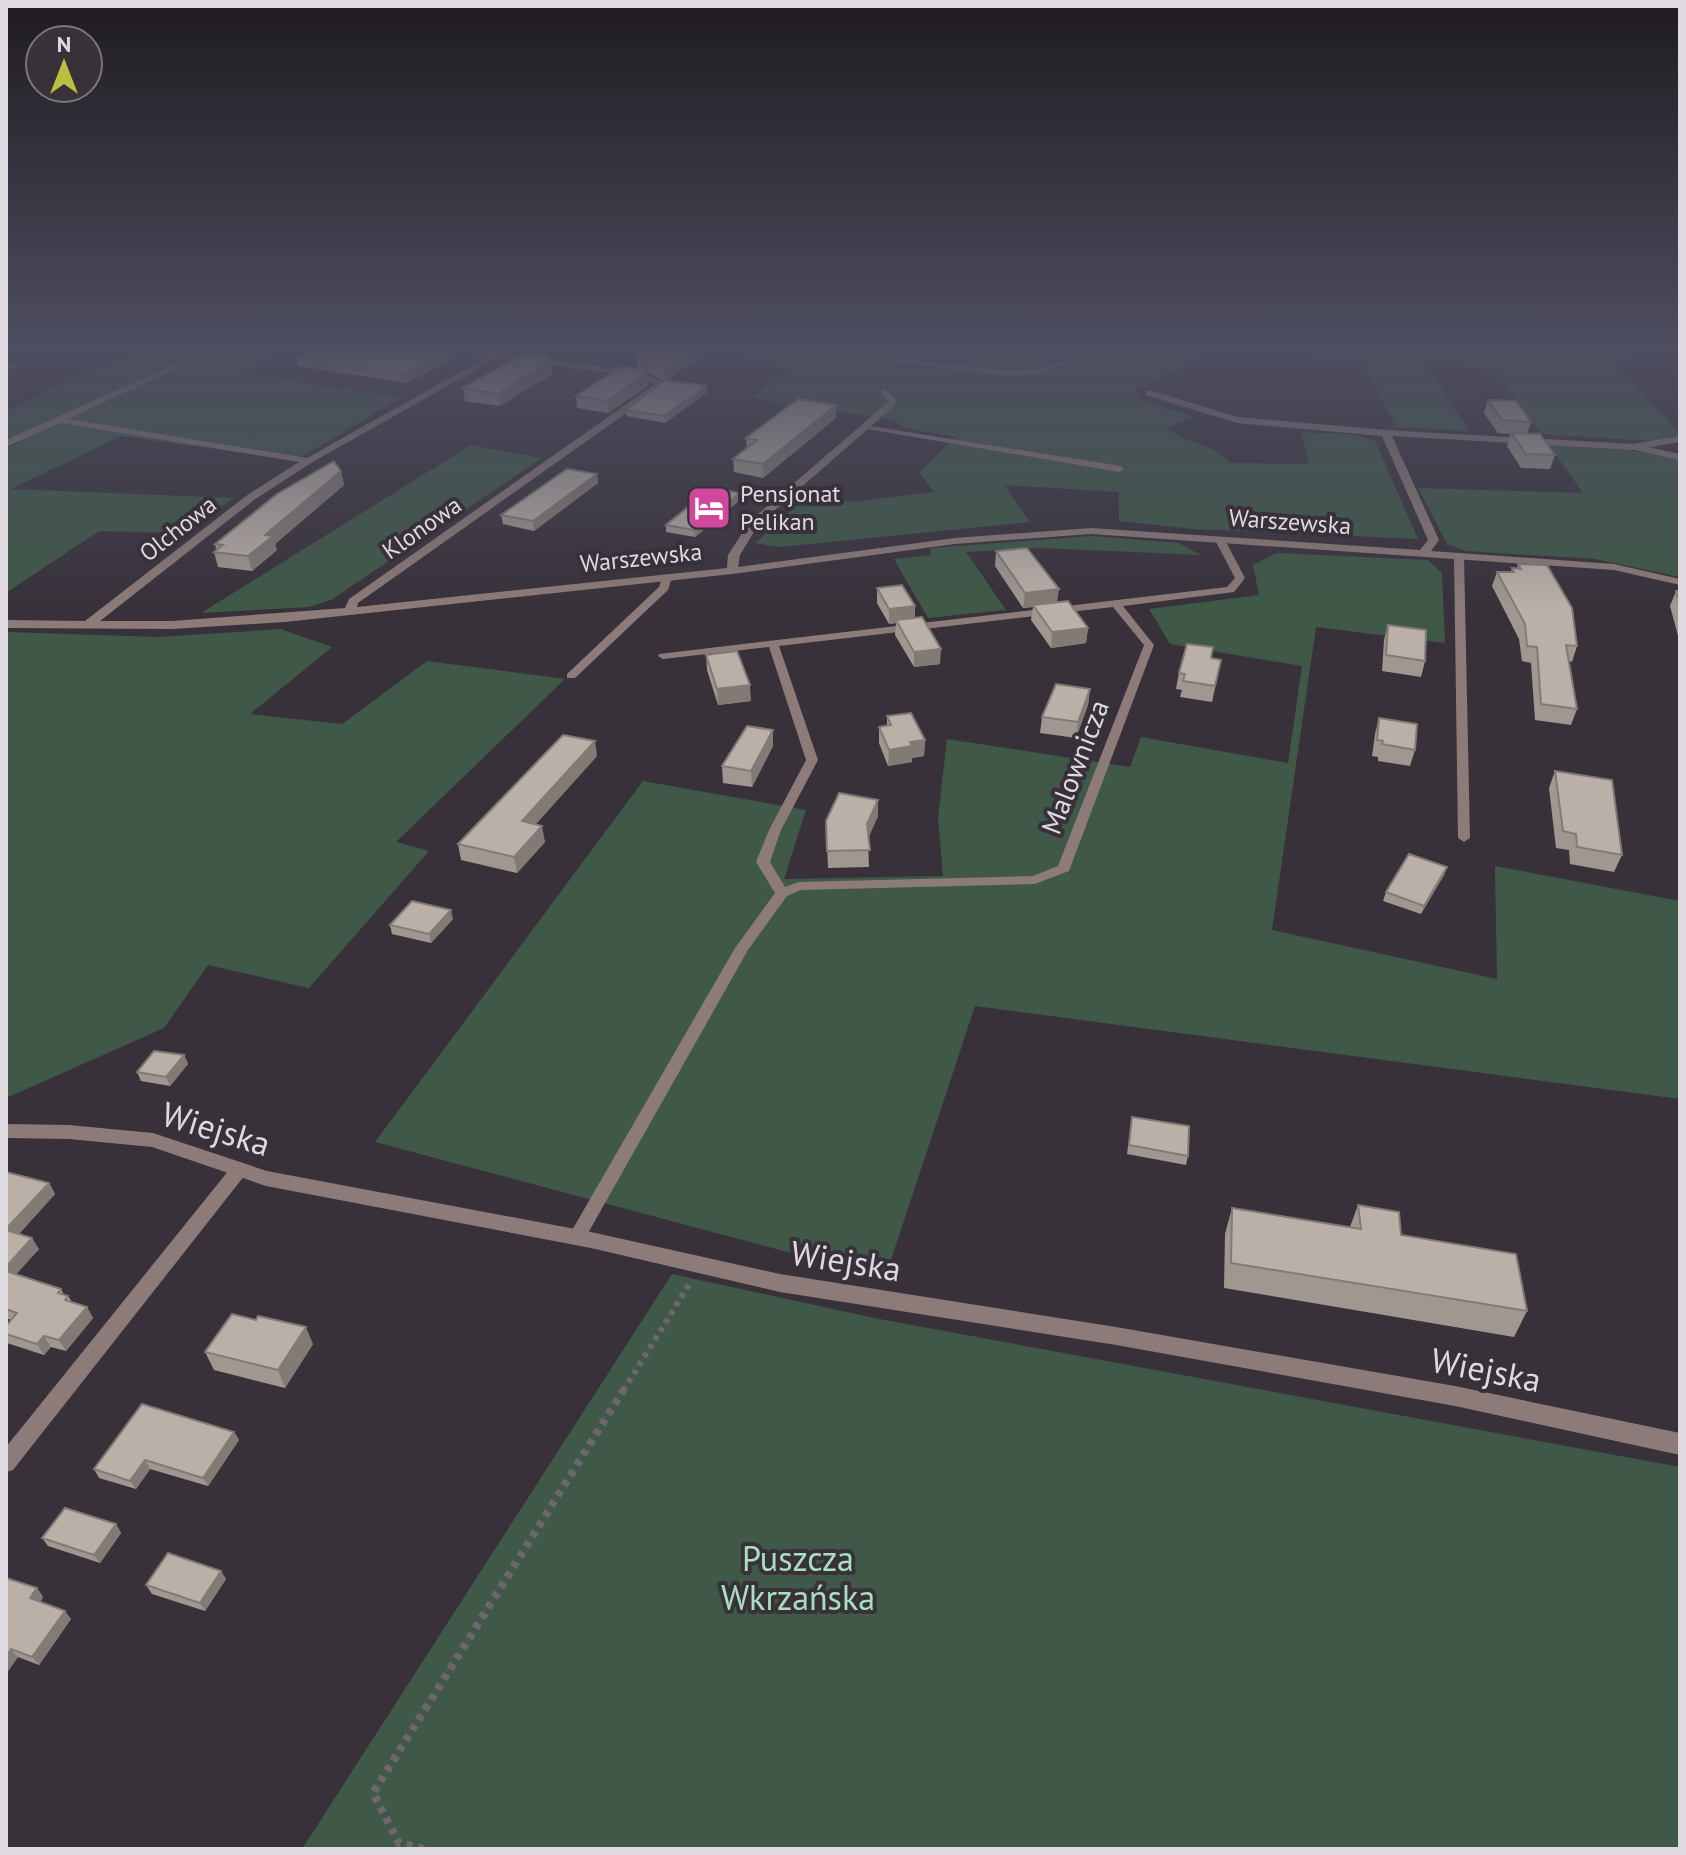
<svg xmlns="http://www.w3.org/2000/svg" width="1686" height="1855" viewBox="0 0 1686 1855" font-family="'PT Sans',sans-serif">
<rect width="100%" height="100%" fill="#38313a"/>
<path fill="#3f5847" d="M124,349H289L244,374L402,397L297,460L121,436L11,489L234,498L182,533L99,531L6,593V449L23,441L6,438V410L133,352Z
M732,349H1653L1616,365L1680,434V439L1655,441L1541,434L1494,369L1427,365L1469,431L1396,427L1362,362L1213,353L1135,389L1140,400L1194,417L1166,428C1185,443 1215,444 1230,463L1309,464L1301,432L1357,435L1375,441L1418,539L1194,529L1119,521V492L1004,485L1030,522L779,547L755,543L811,493L851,502L934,492L919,472L956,437L904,428L894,420L752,398L789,370L748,361Z
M471,445L542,458L331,600L309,607L201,613Z
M1549,445L1627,450L1680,459V577L1595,559L1466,551L1447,544L1418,488L1583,493Z
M1092,536L1178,543L1201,555L1042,548L966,552L1006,610L928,618L894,559L931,555L930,548Z
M1276,553L1428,560L1442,573L1445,643L1316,627L1272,930L1497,979L1495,866L1680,901V1099L975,1006L885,1278L375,1142L643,781L806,810L784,879L943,876L938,818L947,739L1130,767L1141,737L1288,763L1302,666L1170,644L1149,609L1259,595L1253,565Z
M281,629L332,647L250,714L342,724L427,661L565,679L396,842L429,851L309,988L208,965L164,1028L6,1098V632L159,637Z
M672,1274L874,1318L1680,1467V1849H302Z"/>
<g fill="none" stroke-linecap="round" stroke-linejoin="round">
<path stroke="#768c9a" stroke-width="5" d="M795,349L1006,373L1037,372L1068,361"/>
<path stroke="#6d666e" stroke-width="3" stroke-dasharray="2 2" stroke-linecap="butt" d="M1657,349L1680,354"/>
<path stroke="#6d666e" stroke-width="6" stroke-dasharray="5 5" stroke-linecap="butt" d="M623,1391L690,1283"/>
<path stroke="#6d666e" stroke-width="8" stroke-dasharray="6 6" stroke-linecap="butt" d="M424,1849L399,1843L373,1793L624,1389"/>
<path fill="#8c7b78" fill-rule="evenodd" d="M864,425L1120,466L1124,469L1120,472L867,429L863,427Z
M1633,444L1680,454V460L1630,449L1629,447Z
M1220,537L1225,540L1245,578L1234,592L1123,606L1154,645L1069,871L1035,884L801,890L787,896L748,950L583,1242L577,1244L571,1242L568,1237L571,1232L735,948L775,893L756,862L769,830L806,760L769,647L663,659L658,656L659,654L1227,587L1235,578L1215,540ZM1113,607L1144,645L1058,866L1033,876L799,882L785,887L770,862L781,830L818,760L779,646Z
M1459,553L1464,556L1470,838L1464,842L1458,838L1454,556Z
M663,575L672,577L668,590L575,678H567V674L659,587Z
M239,1163L245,1165L247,1170L245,1175L13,1470L6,1472V1447L233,1165Z"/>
<path fill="#8c7b78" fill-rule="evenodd" d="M208,349H218L68,419L307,458L487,357L445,349L498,351L639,372L662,381L663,387L358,603L357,607L727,568L728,555L750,521L887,403L888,401L880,391L884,388L897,401L893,407L758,525L740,555L738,567L955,538L1091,528L1420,550L1428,540L1382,436L1237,423L1146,395V391L1149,390L1238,417L1386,430L1633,444L1680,436V442L1633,450L1392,436L1439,540L1431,551L1614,564L1680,579V585L1614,570L1091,534L955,544L732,574L285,622L172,629L6,628V620L85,621L246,496L299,462L60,423L6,447V440ZM497,358L638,377L655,384L349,599L345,608L172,621H100L254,500L311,463Z
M6,364L12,363L16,366L6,370Z
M6,1124L69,1125L153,1133L267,1171L591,1232L780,1274L1116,1327L1455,1386L1680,1433V1455L1455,1406L1116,1345L780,1292L591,1248L266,1186L152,1147L69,1139L6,1138Z"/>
</g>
<path fill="#a09790" d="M649,349H701L702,356L666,380L707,392L665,423L627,416L626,410L665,381L648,373L649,385L608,413L577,408L576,396L643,371L638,369L636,357Z
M459,355L407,383L298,366L297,358Z
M551,361L552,374L500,406L465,401L463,388Z
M1488,400L1531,422L1527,434L1555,455L1550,469L1521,468L1507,446L1510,434L1498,433L1484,413Z
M836,418L763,478L734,472L733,459L747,448L746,438Z
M341,471L344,485L275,544L277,550L252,571L218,567L214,552L216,550L215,544Z
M597,474L598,483L534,531L503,524L501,515Z
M740,500L695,537L666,532V525Z
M996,551L1088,628L1086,643L1051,648L1031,620L1033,607L1023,608L995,566Z
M1518,564L1577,646L1572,662L1569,661L1577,709L1571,725L1535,720L1531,663L1522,661L1519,639L1492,586L1497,572H1511L1512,568L1517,569Z
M877,588L915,606V618L940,664L914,667L895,635L896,623L889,624L877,603Z
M1679,588L1680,589V643L1670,606L1676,591H1678Z
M1388,625L1425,661L1421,677L1382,671L1384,640Z
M706,655L751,701L718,705L707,670Z
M1211,658L1221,660L1212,702L1180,697L1182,690L1176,689L1179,673Z
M1090,689L1088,705L1076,738L1040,733L1042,717Z
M887,716L925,740L924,756L912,758V762L888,766L879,743V727L887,726Z
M1379,718L1415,750L1410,766L1378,761V757L1372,756L1375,734Z
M773,730V746L752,787L723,783L722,766Z
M597,756L535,825L545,842L517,873L461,860L458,844Z
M1555,771L1622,855L1614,872L1570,864L1569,850L1556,848L1549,788Z
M878,800V816L868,838L869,867L828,868L826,821Z
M1447,867L1444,875L1421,914L1383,901L1386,892Z
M453,919L431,943L392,934L390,925Z
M184,1055L188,1064L170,1086L141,1081L137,1072Z
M1132,1117L1188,1156L1186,1165L1127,1154Z
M6,1172L49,1183L55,1194L19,1234L39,1249L16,1274L61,1289L64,1295L68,1296L72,1302L87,1307L93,1318L66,1351L51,1347L44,1355L7,1343L6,1342V1326L11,1320L6,1318Z
M1358,1205L1401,1235L1527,1311L1514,1337L1224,1288L1225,1234L1232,1208L1350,1227Z
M313,1344L285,1388L214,1370L205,1352Z
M234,1432L239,1440L208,1486L150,1469L136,1489L99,1478L94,1469Z
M116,1524L121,1533L100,1563L48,1546L42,1538Z
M6,1578L37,1588L43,1597L40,1602L71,1619L39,1665L18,1657L6,1674Z
M226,1579L205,1611L152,1594L146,1585Z"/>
<path fill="#827b75" d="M454,349H458L459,355L407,383L405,375Z
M694,349H701L702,356L665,381L664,369Z
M551,361L552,374L500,406L498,394Z
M648,372L649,385L608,413L607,401Z
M706,386L707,392L665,423L664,416Z
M836,405V418L763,478V464Z
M341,471L344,485L275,544L277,550L252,571L248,556L265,535Z
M597,474L598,483L534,531L533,521Z
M740,493V500L695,537L694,530Z
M1059,589L1057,604L1033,605V607L1023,608L1025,593Z
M915,606V621L896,620V623L889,624V609Z
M1088,628L1086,643L1051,648L1052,632Z
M941,649L940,664L914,667V652Z
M750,685L751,701L718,705L717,689Z
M1090,689L1088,705L1076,738L1078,722Z
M773,730V746L752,787L751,771Z
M925,740L924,756L912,758V762L888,766L889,750L910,742Z
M595,741L597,756L524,837L522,821Z
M878,800V816L867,841V824Z
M542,826L545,842L517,873L514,857Z
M1447,867L1444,875L1421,914L1424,906Z
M451,910L453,919L431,943L429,934Z
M184,1055L188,1064L170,1086L166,1077Z
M49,1183L55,1194L12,1241L6,1229Z
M32,1238L39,1249L10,1281L6,1274V1267Z
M87,1307L93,1318L66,1351L59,1340Z
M306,1327L313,1344L285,1388L278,1370Z
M44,1336L51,1347L44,1355L37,1344Z
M234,1432L239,1440L208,1486L203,1478Z
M145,1460L150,1469L136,1489L130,1481Z
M116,1524L121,1533L100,1563L94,1555Z
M221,1571L226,1579L205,1611L200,1603Z
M37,1588L43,1597L37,1607L30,1598Z
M65,1611L71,1619L39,1665L32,1657Z
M11,1649L18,1657L6,1674V1657Z"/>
<path fill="#bab0a7" stroke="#827b75" stroke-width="2" d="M315,349H454L405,375L297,358Z
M649,349H694L664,369L636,357Z
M525,353L547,356L551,361L498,394L463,388Z
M622,366L648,372L607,401L576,396Z
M665,380L706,386L664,416L626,410Z
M798,399L836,405L763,464L733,459L757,440L746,438Z
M1488,400L1516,401L1531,422L1502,420Z
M1511,433L1540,434L1555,455L1526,454Z
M334,461L341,471L265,535L273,536L248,556L214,552L223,545L215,544L277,494Z
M567,469L597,474L533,521L501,515Z
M711,488L740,493L694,530L666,525Z
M1027,548L1059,589L1025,593L996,551Z
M1518,564L1547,565L1572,608L1577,646L1566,645L1577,709L1541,704L1537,647L1527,646L1525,624L1497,572H1514L1512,568L1521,569Z
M902,585L915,606L889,609L877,588Z
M1679,588L1680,589V605L1676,591H1679Z
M1068,601L1088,628L1052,632L1033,605Z
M922,617L941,649L914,652L896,620Z
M1388,625L1426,630L1425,661L1386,655Z
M1187,644L1213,647L1211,658L1221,660L1215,686L1183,681L1185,674L1179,673Z
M737,651L750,685L717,689L706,655Z
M1056,684L1090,689L1078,722L1042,717Z
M911,713L925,740L910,742L912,746L889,750L879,727L891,725L887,716Z
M1379,718L1417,724L1415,750L1382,744L1383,741L1377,740Z
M747,726L773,730L751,771L722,766Z
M563,735L595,741L522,821L542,826L514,857L458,844Z
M1555,771L1612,780L1622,855L1577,847L1576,834L1563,831Z
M839,793L878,800L867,824L870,850L827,851L826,821Z
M1409,854L1447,867L1424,906L1386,892Z
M412,901L451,910L429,934L390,925Z
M154,1051L184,1055L166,1077L137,1072Z
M1132,1117L1189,1126L1188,1156L1129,1145Z
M6,1172L49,1183L6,1229Z
M1358,1205L1399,1212L1401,1235L1516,1254L1527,1311L1231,1263L1232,1208L1361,1229Z
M6,1230L32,1238L6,1267Z
M6,1271L61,1289L58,1293L68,1296L65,1300L87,1307L59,1340L44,1336L37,1344L6,1334V1326L17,1313L6,1309Z
M232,1314L256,1320L258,1316L306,1327L278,1370L205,1352Z
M142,1404L234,1432L203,1478L145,1460L130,1481L94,1469Z
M65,1508L116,1524L94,1555L42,1538Z
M168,1553L221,1571L200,1603L146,1585Z
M6,1578L37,1588L30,1598L65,1611L32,1657L11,1649L6,1657Z"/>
<linearGradient id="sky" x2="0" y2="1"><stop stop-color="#1f1b20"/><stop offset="0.57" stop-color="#4d4e60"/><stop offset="1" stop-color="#4d4e60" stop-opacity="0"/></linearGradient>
<rect width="1686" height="608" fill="url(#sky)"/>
<defs>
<g id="hotel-square" transform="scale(2.3)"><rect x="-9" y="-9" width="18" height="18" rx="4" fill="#d1479c" stroke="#38313a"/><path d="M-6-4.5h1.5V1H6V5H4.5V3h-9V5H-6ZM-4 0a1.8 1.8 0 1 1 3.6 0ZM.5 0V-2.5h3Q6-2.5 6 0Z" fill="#fff"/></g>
</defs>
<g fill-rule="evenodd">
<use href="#hotel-square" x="709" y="508"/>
</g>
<g text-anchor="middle" stroke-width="8" stroke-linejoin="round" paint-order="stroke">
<g font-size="24" fill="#dfdae0" stroke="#38313a" text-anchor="start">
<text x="740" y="502">Pensjonat<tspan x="740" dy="28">Pelikan</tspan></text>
</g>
<g font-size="24" fill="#dfdae0" stroke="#38313a">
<text transform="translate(1290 522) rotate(4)" y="8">Warszewska</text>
<text transform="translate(422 528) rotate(-35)" y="8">Klonowa</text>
<text transform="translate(178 529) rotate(-38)" y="8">Olchowa</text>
<text transform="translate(641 558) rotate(-6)" y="8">Warszewska</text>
</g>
<g font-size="28" fill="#dfdae0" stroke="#38313a">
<text transform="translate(1075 767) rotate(-69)" y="10">Malownicza</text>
</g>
<g font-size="34" fill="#dfdae0" stroke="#38313a">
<text transform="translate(216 1129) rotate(17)" y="12">Wiejska</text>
<text transform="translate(846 1261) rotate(9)" y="12">Wiejska</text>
<text transform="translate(1486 1370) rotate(11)" y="12">Wiejska</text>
</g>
<g font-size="34" fill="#a8e0bb" stroke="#38313a">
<text x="798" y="1571">Puszcza<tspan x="798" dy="39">Wkrzańska</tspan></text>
</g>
</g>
<rect width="1686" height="1855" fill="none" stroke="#dfdae0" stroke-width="16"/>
<g transform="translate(64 64)"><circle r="38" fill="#38313a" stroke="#7b757c" stroke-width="2"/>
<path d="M0-6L14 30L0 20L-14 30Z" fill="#bcbf44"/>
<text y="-12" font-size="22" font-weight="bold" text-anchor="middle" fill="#dfdae0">N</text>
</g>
</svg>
